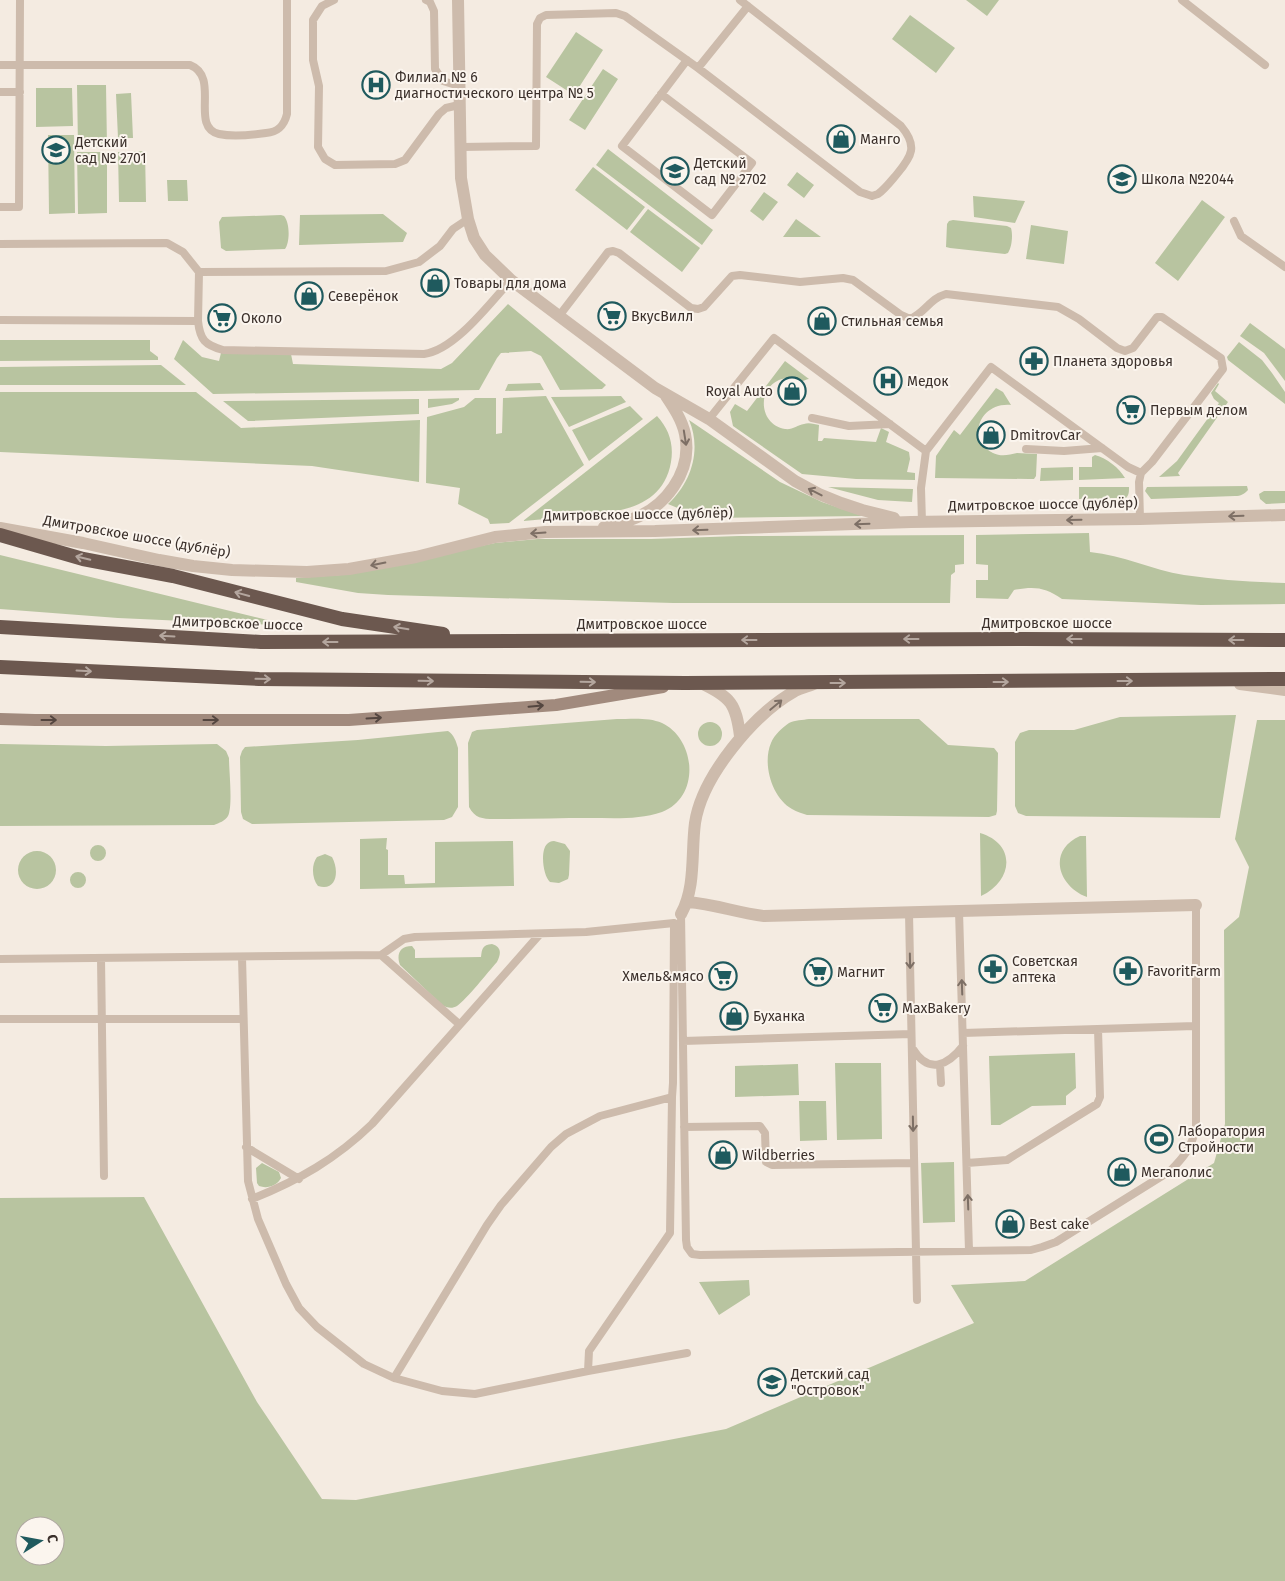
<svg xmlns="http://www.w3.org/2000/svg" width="1285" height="1581" viewBox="0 0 1285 1581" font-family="'Fira Sans',sans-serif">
<rect width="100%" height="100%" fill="#f4ebe1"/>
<path fill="#b8c4a0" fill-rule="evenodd" d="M966,0H999L987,16Z
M910,15L955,48L936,73L892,39Z
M576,32L603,50L574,95L546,77Z
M603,69L618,79L585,130L569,120Z
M77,85H106L107,147L78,148Z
M36,88H72L73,126L36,127Z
M131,93L133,138H118L116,94Z
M48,135H74L75,213L49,214Z
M608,149L713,230L702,245L596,165Z
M145,151L146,202H119L118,152Z
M77,152H107V213L78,214Z
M593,167L645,207L627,230L575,190Z
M797,172L814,185L804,198L787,185Z
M167,180H187L188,201H168Z
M764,192L778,202L763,221L750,211Z
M973,196L1025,201L1015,223L974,217Z
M1202,200L1225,217L1178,281L1155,263Z
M648,209L700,248L682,272L630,232Z
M383,214L407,233L403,242L299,245L300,215Z
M281,215L284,216C290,223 290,242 285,249L226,251L221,248L219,222L222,217Z
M796,219L821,237H783Z
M953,220L1007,226L1011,228C1013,235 1012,247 1008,253L1005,254L950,248L946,247L947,224L949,221Z
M1031,225L1068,231L1064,264L1026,259Z
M508,304L606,385L602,389L560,390L541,356L531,351L501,353L497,358L479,390L213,394L174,359L183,340L202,357L219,361L221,353L291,354L293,364L441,369L452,363Z
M1250,323L1285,349V381L1264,353L1240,336Z
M0,340H150V351L158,357V360L0,361Z
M1239,342L1262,360L1272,373L1285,392V404L1228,360L1227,357Z
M785,361L809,379C807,379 804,381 802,381C793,380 788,376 779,380C756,390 760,425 785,429C793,430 797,425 804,424C808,422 815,424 819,425L818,441H822L824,438L876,442L881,428L889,432L886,442L909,452L910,459L907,472L915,473V480L856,479L802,474L733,426L730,412L735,404L747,411Z
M161,365L186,385H0V367Z
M540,383L544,390L505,391L508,384Z
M1218,383L1219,384L1215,391L1228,402L1178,473L1180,476L1159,477L1177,461L1219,403L1214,399L1211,393Z
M996,388L1003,392L1011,405C979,402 966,440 993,453C1001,457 1009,455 1017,453C1023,453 1030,454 1037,454L1036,476L1034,479H1029L935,478L936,456L954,430L960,435Z
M0,392H196L241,428L420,420L419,482L312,466L0,452Z
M546,396L584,465L509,523L490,524L488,519L458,504L460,488L426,483L427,417L464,407L475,398H496V434L502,433L503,398Z
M621,396L626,402L569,427L551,397Z
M459,398V400L452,404L428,408V399Z
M419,399V414L248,421L223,401Z
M630,406L643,419L589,461L572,430Z
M657,416C669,429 674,444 671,462C663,508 619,512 581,516C561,518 542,519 523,521Z
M689,420L780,482L822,502L863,516L709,518L697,516L668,504C691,483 702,450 689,420Z
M1095,455C1107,458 1119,468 1125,478L1079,480V467H1092V457Z
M1073,467V480L1040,481L1041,468Z
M1247,486L1248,490C1244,494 1241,496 1235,496L1151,499L1145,491L1147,487Z
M828,487L913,489L912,502L878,500Z
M1079,487H1129C1129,492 1129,495 1126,498L1079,499Z
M1264,491H1285V503L1266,504L1260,499L1259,494Z
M1089,533L1090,552C1123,555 1152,570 1184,575C1217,580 1252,582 1285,583V604L1201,605L1062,599C1045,587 1034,586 1014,590L1008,599L976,598V580H988V565L976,564V535Z
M964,535V564L955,565V572L951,575L950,603H673L388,595L358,593L296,582V578L341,575L495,543L538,539H651L739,536Z
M0,555L276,622L274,625L118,618L0,609Z
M1236,715L1220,818L1026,816L1018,813L1015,806V742L1020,733L1029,730H1074L1120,717Z
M617,719C631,719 649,717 662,723C696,739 701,797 662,812C639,820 614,818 590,818C558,818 526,819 494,819C482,819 475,818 469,807L468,743L472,732L477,730Z
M809,719H919L948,745L994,748L998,753L997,811L996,815L989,817L807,815C802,813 797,812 792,809C772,798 762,764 771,743C774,735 783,727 789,723C795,720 803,720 809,719Z
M1257,720H1285V1581H0V1198L144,1197L257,1402L322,1499L356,1500L726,1429L974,1323L951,1285L1025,1281L1214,1163L1225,1124L1224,930L1239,917L1249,867L1235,839ZM25,1526H55V1556H25Z
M698 734a12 12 0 1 1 24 0a12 12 0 1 1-24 0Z
M448,731C454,735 456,741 458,748V807L452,817L444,820L252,824L243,819L241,812L240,757L242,751L245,747L358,740Z
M0,744L106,746L217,744L226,751L229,758C229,772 233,805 228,816C225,821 219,823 214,825L0,826Z
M980,833C1017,844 1013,881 981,896Z
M1080,836H1086L1087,897C1058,886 1047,851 1080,836Z
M387,838L386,849L388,850V875H404L405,884L435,883V842L513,841L514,886L360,889V839Z
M554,841L565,844L570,851L569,875L568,879L559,883L550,882C543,876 540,851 547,844C549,842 551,841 554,841Z
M90 853a8 8 0 1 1 16 0a8 8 0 1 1-16 0Z
M18 870a19 19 0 1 1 38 0a19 19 0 1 1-38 0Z
M325,854L332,857C339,869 338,892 318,886C312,879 311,865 317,857Z
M70 880a8 8 0 1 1 16 0a8 8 0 1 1-16 0Z
M492,944C502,947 501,954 497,962C488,972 467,999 457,1006C452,1009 447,1008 442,1005L400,965C396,954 400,946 412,946L415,950V958L481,957C482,949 482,945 492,944Z
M1075,1053L1076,1088L1066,1096V1105L1032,1106L1000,1125H991L989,1056Z
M835,1063H881L882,1139L837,1140Z
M798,1064L799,1095L735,1097V1066Z
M799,1101H826L827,1140L800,1141Z
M954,1162L955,1222L923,1223L921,1163Z
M262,1163L279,1172L281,1178C277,1186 267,1189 259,1186L257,1183L256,1168Z
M749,1280L750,1295L719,1315L699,1282Z"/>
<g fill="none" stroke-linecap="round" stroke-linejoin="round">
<path stroke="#cdbbac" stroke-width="8" d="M334,0L322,6L313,20V60L319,86L318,147L325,159L335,165L395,164L405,160L439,114L446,108L459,105
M426,0L430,2L434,11L435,69L443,81L459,86
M1182,0L1265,65
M0,65H190C221,77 189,127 219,134C233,137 252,135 266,133C278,132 284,126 287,114V0
M698,68L748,6
M0,92H20
M661,94L752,163L712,215L622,146L687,60
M461,147L536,146L537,24L540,18L546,15L616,13L625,16L698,68L860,192L872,196L878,194C885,189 891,181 897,174C912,156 918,146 901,126L740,0
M0,207H19L20,0
M1234,221L1241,236L1285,267
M0,244L167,243L183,252L199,272L198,321
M199,272L386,271L419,262L440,246L453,229L468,219
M559,316L608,252L613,251L619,253L691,308L698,309L704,307L732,276L740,275L800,282L843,278L853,280L901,315L910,319C926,312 929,299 946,294L1058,307L1079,319L1117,348L1125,351L1133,348L1157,317H1162L1221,358L1223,369L1152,462L1141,473L1139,482L1140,519
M0,320L198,321C200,340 205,345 223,350L424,354C455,350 490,303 511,280
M812,418L849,426L890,424
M709,419L774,338L926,451L991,367L1128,467L1141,473
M1026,449L1064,451L1102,448
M922,522L921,488L926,451
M959,911L969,1251
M909,913L917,1300
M681,914L686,1240L687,1247L692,1254L700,1255L1031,1250L1042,1247L1056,1242L1170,1171C1185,1156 1191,1148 1196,1128V905
M381,955L459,1024
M101,958L104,1176
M0,959L381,955L404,939L415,937L586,932L674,923L673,1083L672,1097L600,1116L566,1134L551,1147L501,1205L487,1225L394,1378L364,1364L317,1327L299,1308L286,1284L258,1219L248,1181L242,957
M0,1019H243
M963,1033L1195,1026
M683,1041L911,1034
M913,1049C929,1075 948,1065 963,1046
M940,1065L941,1083
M684,1127L760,1126L765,1133L766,1162L772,1165L914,1163
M246,1147L299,1179
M967,1163L1007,1160L1097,1104L1100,1097L1098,1029
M252,1199C299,1180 336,1159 372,1124L540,934
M588,1371L687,1353
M394,1378L442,1391L475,1394L588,1371L589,1351L670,1233L672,1097"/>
<path stroke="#cdbbac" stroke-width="12" d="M458,0L461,178L468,219L474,238L485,255L511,280L655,388L709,419L795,481L819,494L841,503L862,510L894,518
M604,527C613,525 622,523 630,520C665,508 693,472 685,434C682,420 674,408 666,396
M0,528L83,543L159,560L193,566L232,570L307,572L349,569L416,557L495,537L545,532L655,531L911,522L1140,519L1285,515
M701,683C731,697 736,704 740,736
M688,902C714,904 738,913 764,916L1196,905
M681,914C696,887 691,853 695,823C702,776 754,714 795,691C801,688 809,686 816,683"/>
<path stroke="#cdbbac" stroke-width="12" d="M1240,684L1285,690"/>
<path stroke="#a18a7d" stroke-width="12" d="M0,719L35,720H349L556,705L663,687"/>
<path stroke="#6c584f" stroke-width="14" d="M0,535L83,559L173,576L342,619L443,634
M0,627L261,642L1024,639L1285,640
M0,667L259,679L685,683L1285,679"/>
</g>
<defs><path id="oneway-shaft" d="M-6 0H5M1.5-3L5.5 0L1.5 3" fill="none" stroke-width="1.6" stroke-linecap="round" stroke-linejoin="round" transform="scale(1.25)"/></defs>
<g stroke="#7d6f65">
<use href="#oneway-shaft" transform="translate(685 438) rotate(81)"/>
<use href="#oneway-shaft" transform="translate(815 492) rotate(-153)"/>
<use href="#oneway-shaft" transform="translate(1236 516) rotate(178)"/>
<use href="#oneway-shaft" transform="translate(1074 520) rotate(179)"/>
<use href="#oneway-shaft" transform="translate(862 524) rotate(178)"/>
<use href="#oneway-shaft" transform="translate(700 530) rotate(178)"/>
<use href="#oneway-shaft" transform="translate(538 533) rotate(176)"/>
<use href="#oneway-shaft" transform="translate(378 564) rotate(169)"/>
<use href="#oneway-shaft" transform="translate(776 705) rotate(-40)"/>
<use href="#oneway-shaft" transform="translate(910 961) rotate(89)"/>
<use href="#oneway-shaft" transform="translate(962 987) rotate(-92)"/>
<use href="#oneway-shaft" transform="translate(913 1124) rotate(89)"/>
<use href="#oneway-shaft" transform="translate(968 1202) rotate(-92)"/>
</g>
<g stroke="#b4a69e">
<use href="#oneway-shaft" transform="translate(83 558) rotate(-167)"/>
<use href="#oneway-shaft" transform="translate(242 594) rotate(-165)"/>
<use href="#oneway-shaft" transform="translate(401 628) rotate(-171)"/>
<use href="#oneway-shaft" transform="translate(167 636) rotate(-177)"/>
<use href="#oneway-shaft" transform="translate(911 639) rotate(180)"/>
<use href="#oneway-shaft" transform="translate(1074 639) rotate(-180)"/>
<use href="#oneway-shaft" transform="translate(749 640) rotate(180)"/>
<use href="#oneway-shaft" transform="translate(1236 640) rotate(-180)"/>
<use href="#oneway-shaft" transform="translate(330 642) rotate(180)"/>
<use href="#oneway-shaft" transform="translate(84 671) rotate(3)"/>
<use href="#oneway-shaft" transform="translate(263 679) rotate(1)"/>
<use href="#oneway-shaft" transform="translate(426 681) rotate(1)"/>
<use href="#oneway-shaft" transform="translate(1125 681)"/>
<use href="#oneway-shaft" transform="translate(588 682) rotate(1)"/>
<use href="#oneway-shaft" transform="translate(1001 682)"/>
<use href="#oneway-shaft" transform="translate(838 683)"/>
</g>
<g stroke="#544640">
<use href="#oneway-shaft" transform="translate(536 706) rotate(-5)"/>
<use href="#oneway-shaft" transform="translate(374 718) rotate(-3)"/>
<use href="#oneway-shaft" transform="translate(49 720)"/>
<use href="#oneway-shaft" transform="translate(211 720)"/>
</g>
<defs>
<g id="hospital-ring" transform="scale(1.4375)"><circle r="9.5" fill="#fbf5ee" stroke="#1f5a5e" stroke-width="1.5"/><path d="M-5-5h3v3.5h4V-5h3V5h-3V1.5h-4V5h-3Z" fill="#1f5a5e"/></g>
<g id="shop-ring" transform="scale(1.4375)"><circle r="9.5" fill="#fbf5ee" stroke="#1f5a5e" stroke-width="1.5"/><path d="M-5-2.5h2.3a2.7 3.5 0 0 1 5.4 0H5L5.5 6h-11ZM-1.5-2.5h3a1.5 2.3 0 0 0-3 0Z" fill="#1f5a5e"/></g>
<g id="school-ring" transform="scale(1.4375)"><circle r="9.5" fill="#fbf5ee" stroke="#1f5a5e" stroke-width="1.5"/><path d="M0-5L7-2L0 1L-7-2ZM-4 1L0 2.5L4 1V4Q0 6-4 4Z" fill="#1f5a5e"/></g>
<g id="supermarket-ring" transform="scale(1.4375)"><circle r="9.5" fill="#fbf5ee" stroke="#1f5a5e" stroke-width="1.5"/><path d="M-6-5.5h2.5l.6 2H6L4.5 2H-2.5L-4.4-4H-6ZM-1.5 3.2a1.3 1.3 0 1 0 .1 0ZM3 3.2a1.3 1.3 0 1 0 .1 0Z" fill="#1f5a5e"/></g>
<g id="pharmacy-ring" transform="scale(1.4375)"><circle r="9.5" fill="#fbf5ee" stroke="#1f5a5e" stroke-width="1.5"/><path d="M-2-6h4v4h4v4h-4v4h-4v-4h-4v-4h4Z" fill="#1f5a5e"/></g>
<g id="stadium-ring" transform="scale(1.4375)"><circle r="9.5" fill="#fbf5ee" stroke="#1f5a5e" stroke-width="1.5"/><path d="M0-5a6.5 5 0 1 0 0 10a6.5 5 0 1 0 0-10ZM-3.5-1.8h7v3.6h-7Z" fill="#1f5a5e"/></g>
</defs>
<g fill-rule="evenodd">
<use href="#hospital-ring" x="376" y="85"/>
<use href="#shop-ring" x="841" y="139"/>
<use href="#school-ring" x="56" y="150"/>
<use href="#school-ring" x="675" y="171"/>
<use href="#school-ring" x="1122" y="179"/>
<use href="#shop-ring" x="435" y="283"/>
<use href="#shop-ring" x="309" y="296"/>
<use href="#supermarket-ring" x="612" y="316"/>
<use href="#supermarket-ring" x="222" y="318"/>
<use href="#shop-ring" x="822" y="321"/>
<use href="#pharmacy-ring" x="1034" y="361"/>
<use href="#hospital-ring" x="888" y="381"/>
<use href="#shop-ring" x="792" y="391"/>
<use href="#supermarket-ring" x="1131" y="410"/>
<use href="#shop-ring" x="991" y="435"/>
<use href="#pharmacy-ring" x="993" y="969"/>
<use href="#pharmacy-ring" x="1128" y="971"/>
<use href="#supermarket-ring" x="818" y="972"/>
<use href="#supermarket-ring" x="723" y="976"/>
<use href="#supermarket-ring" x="883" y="1008"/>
<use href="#shop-ring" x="734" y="1016"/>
<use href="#stadium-ring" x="1159" y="1139"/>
<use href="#shop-ring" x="723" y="1155"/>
<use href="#shop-ring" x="1122" y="1172"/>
<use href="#shop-ring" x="1010" y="1224"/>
<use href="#school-ring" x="772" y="1382"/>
</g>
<g text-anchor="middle" stroke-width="4" stroke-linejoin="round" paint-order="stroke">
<g font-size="14" fill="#3b302b" stroke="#fbf5ee" text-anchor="start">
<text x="395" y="82">Филиал № 6<tspan x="395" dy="16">диагностического центра № 5</tspan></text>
<text x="860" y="144">Манго</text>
<text x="75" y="147">Детский<tspan x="75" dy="16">сад № 2701</tspan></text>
<text x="694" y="168">Детский<tspan x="694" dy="16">сад № 2702</tspan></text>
<text x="1141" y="184">Школа №2044</text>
<text x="454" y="288">Товары для дома</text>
<text x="328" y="301">Северёнок</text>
<text x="631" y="321">ВкусВилл</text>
<text x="241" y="323">Около</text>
<text x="841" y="326">Стильная семья</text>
<text x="1053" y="366">Планета здоровья</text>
<text x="907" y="386">Медок</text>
<text x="773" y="396" text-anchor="end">Royal Auto</text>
<text x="1150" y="415">Первым делом</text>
<text x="1010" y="440">DmitrovCar</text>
<text x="1012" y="966">Советская<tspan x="1012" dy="16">аптека</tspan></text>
<text x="1147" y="976">FavoritFarm</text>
<text x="837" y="977">Магнит</text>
<text x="704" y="981" text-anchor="end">Хмель&amp;мясо</text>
<text x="902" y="1013">MaxBakery</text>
<text x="753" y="1021">Буханка</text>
<text x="1178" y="1136">Лаборатория<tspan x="1178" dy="16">Стройности</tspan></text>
<text x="742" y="1160">Wildberries</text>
<text x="1141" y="1177">Мегаполис</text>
<text x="1029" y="1229">Best cake</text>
<text x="791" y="1379">Детский сад<tspan x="791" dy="16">"Островок"</tspan></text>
</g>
<g font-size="14" fill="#3b302b" stroke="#fbf5ee">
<text transform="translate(1043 504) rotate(-1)" y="5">Дмитровское шоссе (дублёр)</text>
<text transform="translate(638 514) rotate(-1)" y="5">Дмитровское шоссе (дублёр)</text>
<text transform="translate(137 536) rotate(10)" y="5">Дмитровское шоссе (дублёр)</text>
<text transform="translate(238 623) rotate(2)" y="5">Дмитровское шоссе</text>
<text x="1047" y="628">Дмитровское шоссе</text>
<text x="642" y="629">Дмитровское шоссе</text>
</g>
</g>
<g transform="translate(40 1541) rotate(79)"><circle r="24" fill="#fbf5ee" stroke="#aea6a0"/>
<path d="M0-4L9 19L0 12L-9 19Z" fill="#1f5a5e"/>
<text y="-8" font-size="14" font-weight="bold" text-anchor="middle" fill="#3b302b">С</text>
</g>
</svg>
